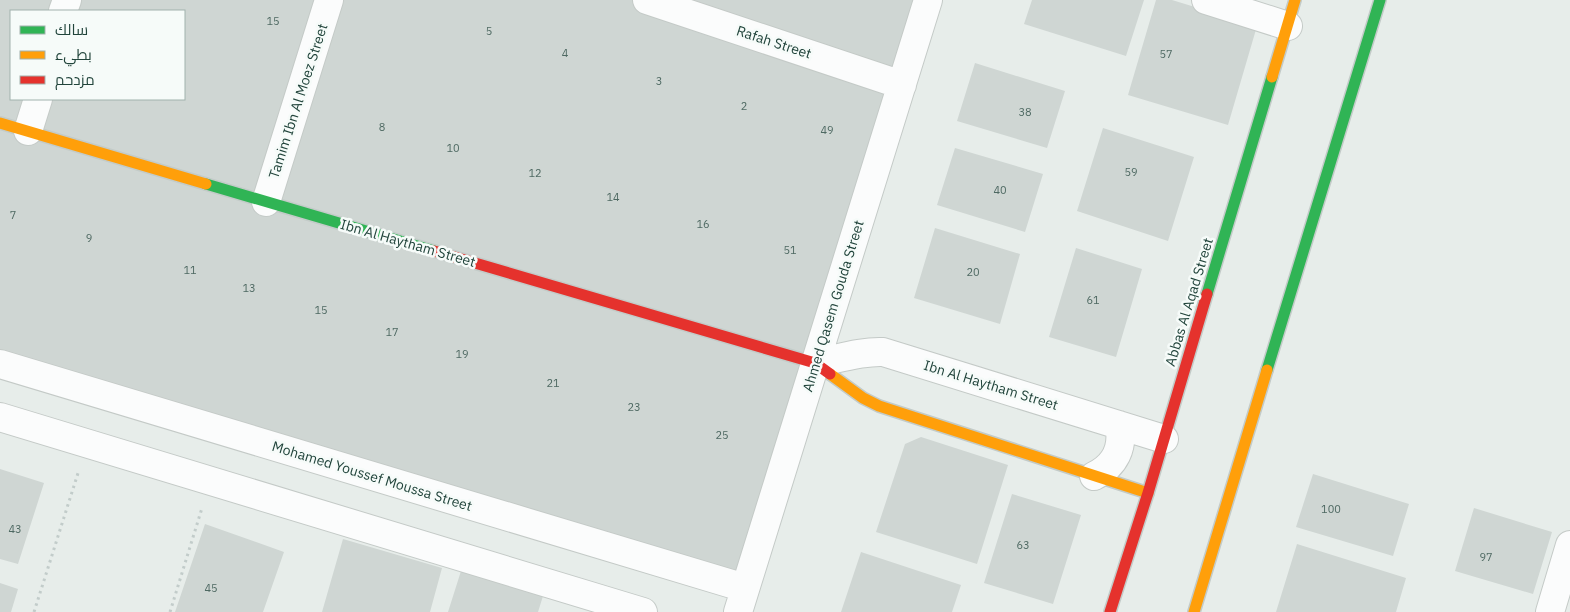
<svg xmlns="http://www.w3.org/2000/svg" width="1570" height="612" viewBox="0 0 1570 612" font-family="'IBM Plex Sans',Cairo,sans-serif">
<rect width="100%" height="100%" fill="#e7edea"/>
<path fill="#cfd6d3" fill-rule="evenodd" d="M0,0H928L745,588L0,364ZM11,11H184V99H11Z
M1032,0H1144L1126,56L1024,24Z
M1156,0H1172L1257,26L1228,125L1128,95Z
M975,63L1065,91L1047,148L957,121Z
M1103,128L1194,157L1168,241L1077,211Z
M955,148L1043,174L1025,232L937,205Z
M935,228L1020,254L1000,324L914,298Z
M1076,248L1142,269L1116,357L1049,337Z
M921,437L1008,465L977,564L876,532L905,444Z
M0,469L44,483L18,564L0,559Z
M1313,474L1409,504L1393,556L1296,527Z
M1012,494L1081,515L1053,604L984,583Z
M1474,508L1552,532L1533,594L1455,571Z
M205,524L284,552L263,612H175Z
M343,539L442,568L430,612H322Z
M1297,544L1406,578L1396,612H1276Z
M861,552L961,585L952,612H841Z
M461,571L543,596L538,612H448Z
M0,583L18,589L11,612H0Z"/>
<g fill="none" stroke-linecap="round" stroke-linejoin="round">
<g stroke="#c4cac7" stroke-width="30">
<path id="street" d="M647,0L902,85
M1206,0L1288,26
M63,11L67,0
M28,131L38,99
M266,202L329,0
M815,363C837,359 861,351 883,352L1164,439
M0,364L745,588
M0,417L643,612
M1094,476C1115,466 1124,447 1119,425
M738,612L928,0
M1550,612L1570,545"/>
</g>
<g stroke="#c3cbc8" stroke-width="14">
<path id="fast" d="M206,184L434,251
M1207,294L1272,77
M1267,370L1380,0"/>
</g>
<g stroke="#c3cbc8" stroke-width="14">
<path id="slow" d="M1272,77L1295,0
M0,123L206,184
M830,374L863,398L879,406L1148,493
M1194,612L1267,370"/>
</g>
<g stroke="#c3cbc8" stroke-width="14">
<path id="jam" d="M434,251L815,363L830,374
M1110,612L1148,493L1207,294"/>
</g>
<path stroke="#c2ccca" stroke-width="3" stroke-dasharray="2.5 4" stroke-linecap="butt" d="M34,612L79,470
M170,612L202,508"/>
<use href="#street" stroke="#fbfcfc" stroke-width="28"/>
<use href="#fast" stroke="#30b455" stroke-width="11"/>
<use href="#slow" stroke="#ff9f0a" stroke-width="11"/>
<use href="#jam" stroke="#e5322d" stroke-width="11"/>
</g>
<g text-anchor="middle" stroke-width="5" stroke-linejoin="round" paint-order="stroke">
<g font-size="11" fill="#4e6962">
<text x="273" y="25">15</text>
<text x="489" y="35">5</text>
<text x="565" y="57">4</text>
<text x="1166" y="58">57</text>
<text x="659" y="85">3</text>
<text x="744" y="110">2</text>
<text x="1025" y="116">38</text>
<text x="382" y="131">8</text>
<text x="827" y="134">49</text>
<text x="453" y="152">10</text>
<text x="1131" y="176">59</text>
<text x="535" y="177">12</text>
<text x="1000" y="194">40</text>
<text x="613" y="201">14</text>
<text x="13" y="219">7</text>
<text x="703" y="228">16</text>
<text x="89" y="242">9</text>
<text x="790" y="254">51</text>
<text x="190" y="274">11</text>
<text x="973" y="276">20</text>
<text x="249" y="292">13</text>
<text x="1093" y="304">61</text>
<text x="321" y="314">15</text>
<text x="392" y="336">17</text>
<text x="462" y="358">19</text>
<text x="553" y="387">21</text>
<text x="634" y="411">23</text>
<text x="722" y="439">25</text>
<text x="1331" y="513">100</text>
<text x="15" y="533">43</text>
<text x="1023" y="549">63</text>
<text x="1486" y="561">97</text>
<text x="211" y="592">45</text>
</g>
<g font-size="14" fill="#21443b" stroke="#f6fbf9">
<text transform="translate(774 42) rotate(18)" y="5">Rafah Street</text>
<text transform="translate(298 101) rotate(-72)" y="5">Tamim Ibn Al Moez Street</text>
<text transform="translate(408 243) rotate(16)" y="5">Ibn Al Haytham Street</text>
<text transform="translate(1189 302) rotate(-73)" y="5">Abbas Al Aqad Street</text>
<text transform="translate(833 306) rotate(-73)" y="5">Ahmed Qasem Gouda Street</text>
<text transform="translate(991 385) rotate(17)" y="5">Ibn Al Haytham Street</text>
<text transform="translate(372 476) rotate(17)" y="5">Mohamed Youssef Moussa Street</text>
</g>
</g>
<rect x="10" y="10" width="175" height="90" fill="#f6fbf9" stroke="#a1b2ad"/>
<rect x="20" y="26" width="25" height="8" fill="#30b455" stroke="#a1b2ad"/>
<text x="55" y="35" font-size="15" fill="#21443b">سالك</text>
<rect x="20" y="51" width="25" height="8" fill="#ff9f0a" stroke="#a1b2ad"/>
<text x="55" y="60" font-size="15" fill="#21443b">بطيء</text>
<rect x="20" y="76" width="25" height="8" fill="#e5322d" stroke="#a1b2ad"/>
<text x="55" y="85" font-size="15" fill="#21443b">مزدحم</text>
</svg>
